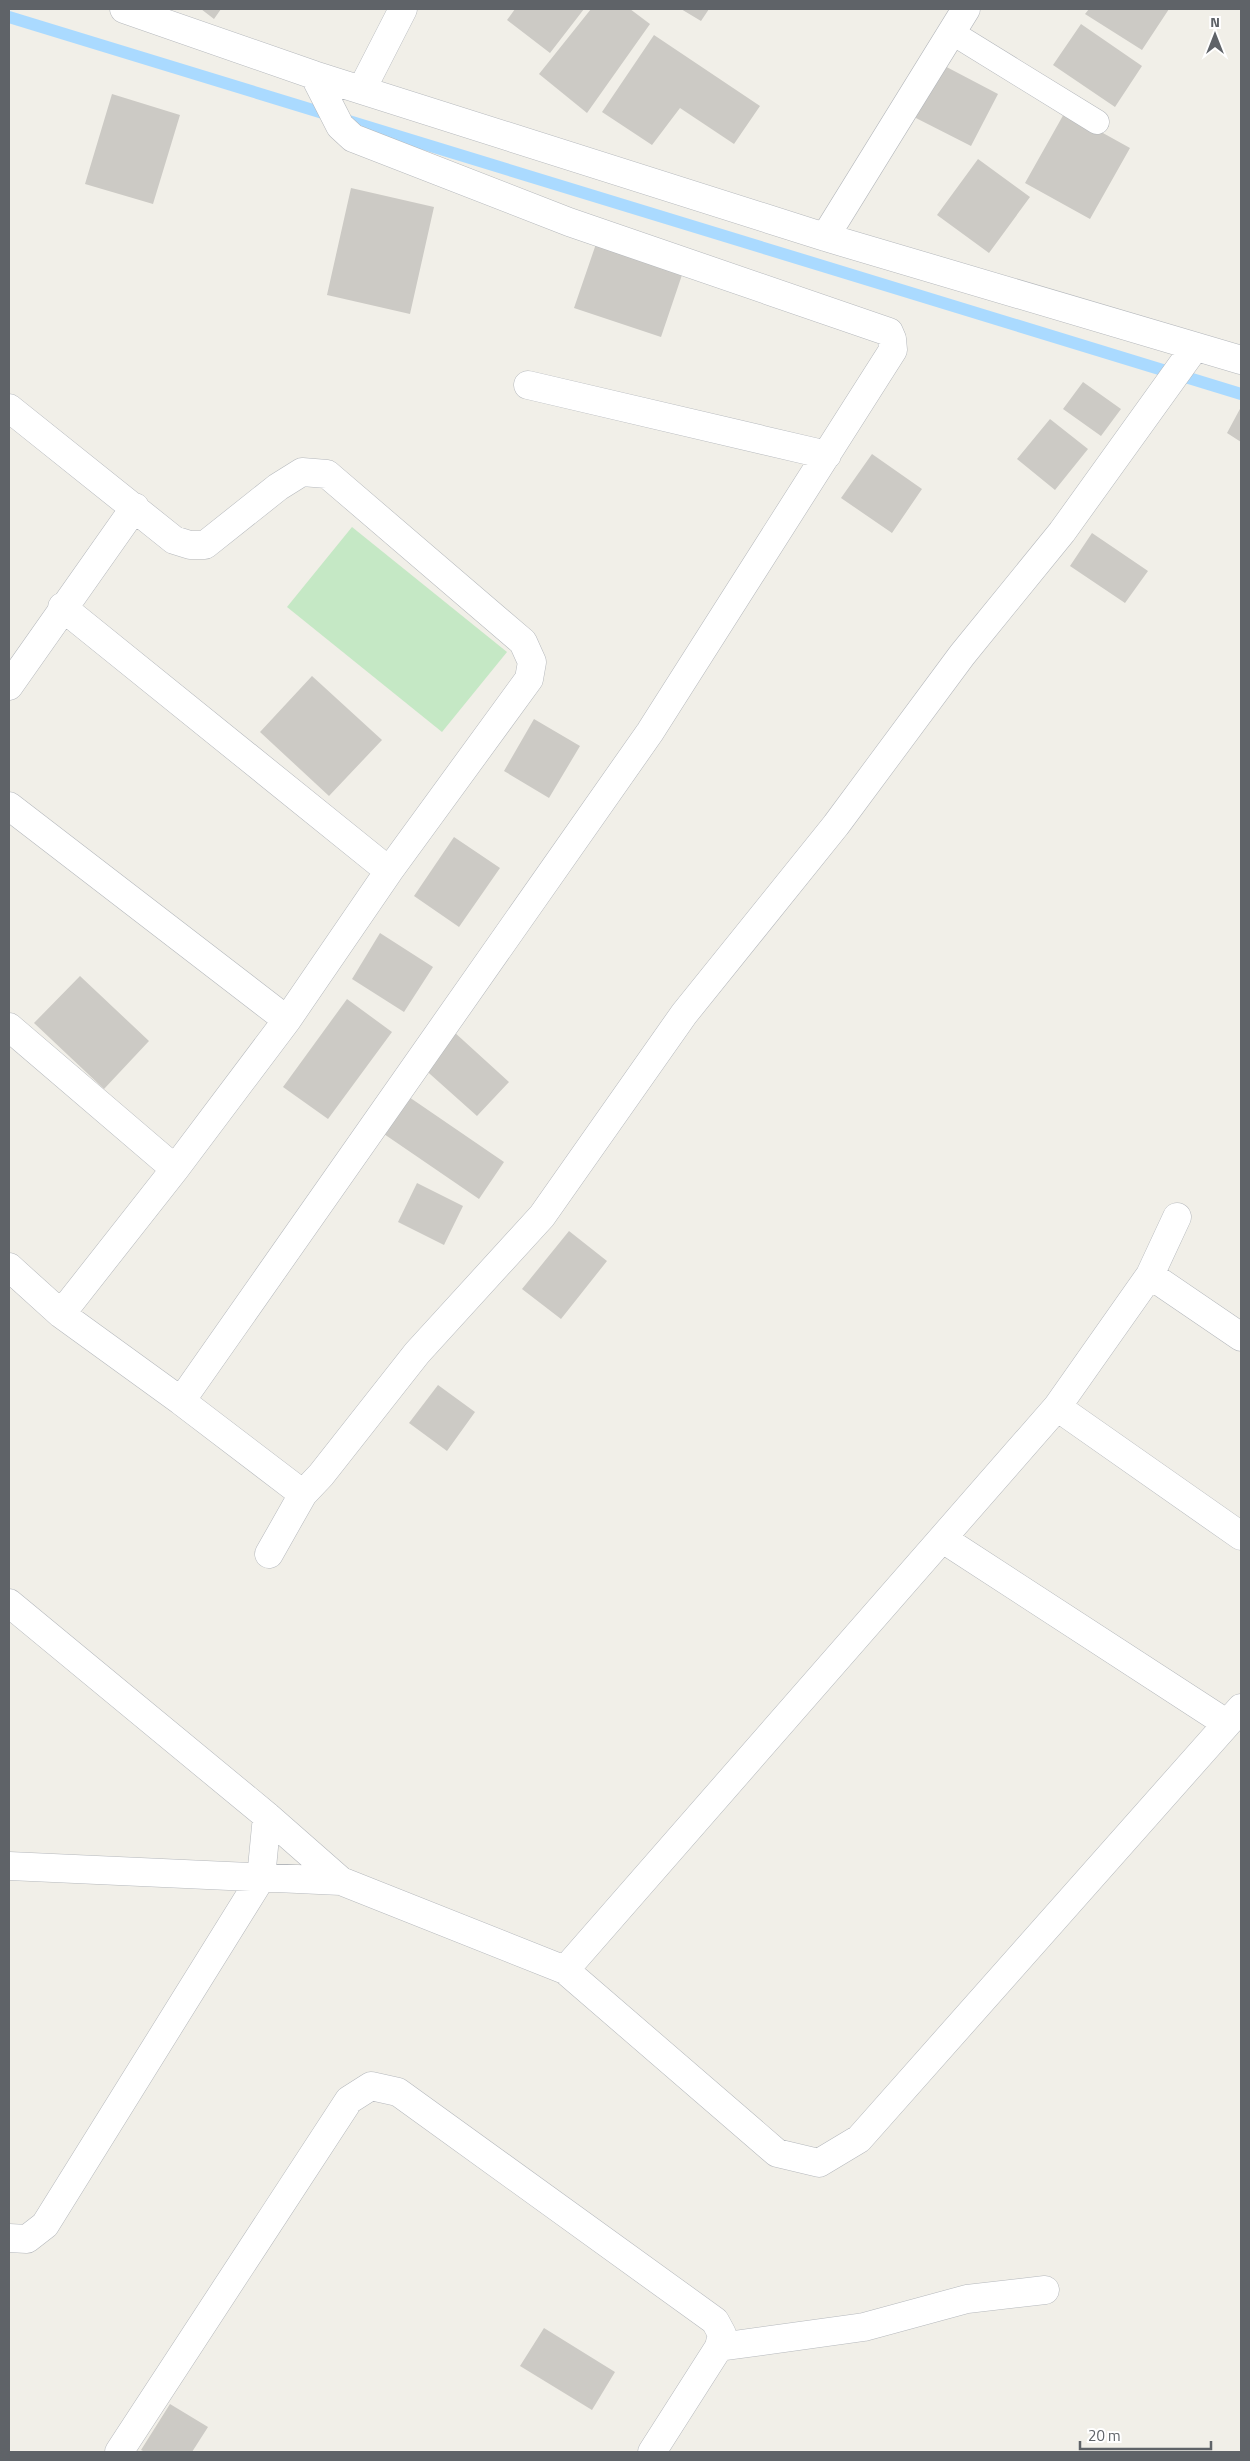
<svg xmlns="http://www.w3.org/2000/svg" width="1250" height="2461" viewBox="0 0 1250 2461" font-family="'Titillium Web',sans-serif">
<rect width="100%" height="100%" fill="#f1efe8"/>
<path fill="#c5e8c5" d="M352,527L507,652L442,732L287,607Z"/>
<g fill="none" stroke-linecap="round" stroke-linejoin="round">
<path stroke="#aadaff" stroke-width="12" d="M9,17L1241,394"/>
</g>
<path fill="#cccac5" d="M201,9H221L214,19Z
M515,9H584L550,53L507,20Z
M591,9H630L650,24L587,113L539,74Z
M681,9H709L701,21Z
M1089,9H1169L1142,50L1085,14Z
M1081,24L1142,66L1115,107L1053,65Z
M654,35L760,106L734,144L680,108L652,145L602,112Z
M937,62L998,94L971,146L910,115Z
M112,94L180,115L153,204L85,184Z
M1065,112L1130,148L1090,219L1025,183Z
M978,159L1030,197L989,253L937,215Z
M351,188L434,207L410,314L327,295Z
M597,241L684,269L661,337L574,308Z
M1083,382L1121,409L1101,436L1063,409Z
M1241,407V442L1227,433Z
M1050,419L1088,449L1055,490L1017,459Z
M872,454L922,489L892,533L841,498Z
M1092,533L1148,571L1125,603L1070,566Z
M312,676L382,740L329,796L260,732Z
M534,719L580,746L549,798L504,771Z
M454,837L500,868L459,927L414,896Z
M380,933L433,967L404,1012L352,979Z
M80,976L149,1041L104,1089L34,1023Z
M347,999L392,1032L328,1119L283,1087Z
M453,1031L509,1082L477,1116L421,1066Z
M409,1097L504,1162L479,1199L384,1134Z
M417,1183L463,1206L444,1245L398,1222Z
M569,1231L607,1261L561,1319L522,1289Z
M438,1385L475,1412L447,1451L409,1423Z
M544,2328L615,2372L592,2410L520,2366Z
M170,2404L208,2427L192,2452H145L141,2450Z"/>
<g fill="none" stroke-linecap="round" stroke-linejoin="round">
<g stroke="#b5b8bc" stroke-width="25">
<path id="service" d="M951,32L1097,122"/>
</g>
<g stroke="#b5b8bc" stroke-width="29">
<path id="minor" d="M124,9L314,75L825,237L1241,360
M362,89L403,9
M825,237L966,9
M528,385L827,455
M9,408L174,540L190,545H205L278,487L302,472L327,474L523,642L532,662L529,679L389,871L287,1020L175,1169L61,1314
M62,607L389,871
M9,686L135,507
M9,806L287,1020
M9,1027L175,1169
M9,1267L61,1314L181,1401L303,1494L321,1475L417,1353L542,1216L684,1014L836,825L962,655L1062,532L1195,347
M1150,1275L1241,1337
M181,1401L650,732L893,350L892,339L889,332L569,222L353,138L340,126L314,75
M1057,1407L1241,1536
M943,1539L1226,1723
M269,1554L303,1494
M9,1603L267,1816L341,1881
M9,1866L341,1881L565,1970L1057,1407L1150,1275L1177,1217
M565,1970L777,2153L819,2163L859,2139L1241,1708
M9,2238L27,2239L45,2225L261,1878L267,1816
M719,2347L864,2327L967,2299L1045,2290
M119,2452L349,2100L371,2086L398,2092L715,2321L722,2334L719,2347L652,2452"/>
</g>
<use href="#service" stroke="#fff" stroke-width="24"/>
<use href="#minor" stroke="#fff" stroke-width="28"/>
</g>
<rect width="1250" height="2461" fill="none" stroke="#5f6368" stroke-width="20"/>
<g transform="translate(1215 35)" stroke="#ffffff" stroke-width="4" paint-order="stroke">
<path d="M0-4L9 19L0 12L-9 19Z" fill="#5f6368"/>
<text y="-8" font-size="14" font-weight="bold" text-anchor="middle" fill="#5f6368">N</text>
</g>
<path d="M1080 2441v8h131v-8" fill="none" stroke="#5f6368" stroke-width="2.5"/>
<text x="1088" y="2441" font-size="15" fill="#5f6368" stroke="#ffffff" stroke-width="4" paint-order="stroke">20 m</text>
</svg>
